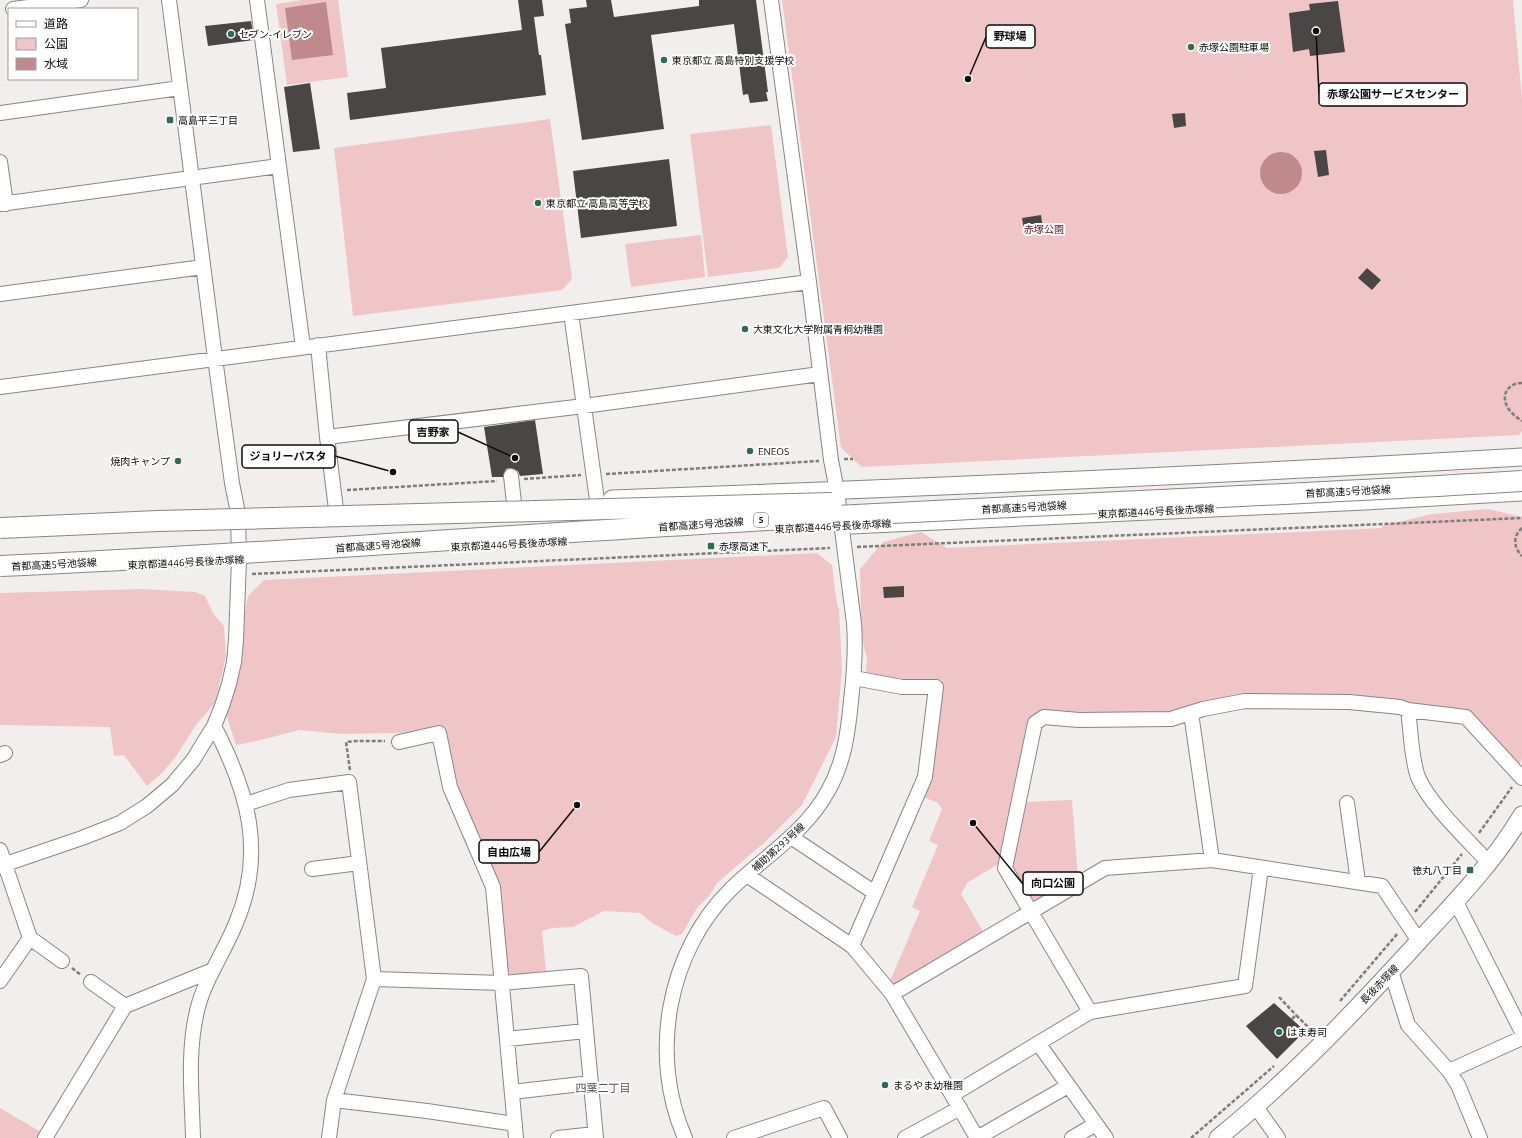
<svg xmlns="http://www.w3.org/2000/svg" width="1522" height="1138" viewBox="0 0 1522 1138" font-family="Ubuntu,'Noto Sans JP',sans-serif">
<rect width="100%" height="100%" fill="#f3eeee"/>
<path fill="#f0c5c8" d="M302,0H338L348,77L287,85L276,4Z
M782,0H1513L1522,99V431L1519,435L862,467L841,448Z
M550,119L572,279L562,290L353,316L334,148Z
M771,125L788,257L779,268L708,277L690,134Z
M701,235L705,277L631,287L625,244Z
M1488,509L1522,517V759L1518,767L1480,724L1416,707L1409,702L1344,696L1245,695L1205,701L1171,713H1080L1044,710L999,864L968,882L961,894L984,933L896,984L890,981L920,911L912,907L938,845L929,841L942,809L938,803L923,797L940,711L942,680H905L866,673L867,658L864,648L861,622L860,569L883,542L921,532L947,548L1382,528V526L1432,514Z
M817,553L832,565L837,605L839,609L842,669L836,737L802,805L765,842L717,883L709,896L697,908L682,934L676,936L652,923L640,913L604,911L573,927L552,928L542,931L546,971L512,975L507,971L499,888L453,776L442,725L401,733L341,734L299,730L257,741L236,745L226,714L248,596L264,580Z
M142,589L195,592L205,596L213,613L224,626L226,657L215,703L196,725L175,758L162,773L147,786L124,755L114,756L110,727L0,725V593Z
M1072,800L1078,878L1037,902L1031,900L1014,872L1012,862L1024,802Z
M0,1108L41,1132L37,1138H0Z"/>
<path fill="#bf898d" d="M326,2L333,55L292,60L285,8Z
M1260 173a21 21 0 1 1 42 0a21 21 0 1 1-42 0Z"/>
<path fill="#4a4646" d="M518,0H542L544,16L534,17L539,55H541L546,95L350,120L347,93L386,88L381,48L522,30Z
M586,0H611L614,17L699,6V0H756L768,92H766L768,101L750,103L748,94L743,95L734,24L651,35L664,129L582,140L565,24L571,23L569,9L587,7Z
M1338,1L1345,52L1310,56L1309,49L1293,52L1289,13L1310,10L1309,4Z
M251,21L254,40L208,46L205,26Z
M310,83L320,149L293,152L284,87Z
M1185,113L1186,126L1174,128L1172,114Z
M1326,150L1329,175L1318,177L1314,151Z
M669,159L677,226L581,238L573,171Z
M1041,215L1043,229L1024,231L1022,218Z
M1367,268L1381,280L1372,290L1358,278Z
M535,420L543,474L520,476L518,471L510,468L506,469L503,477H492L484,427Z
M904,586V597L884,598L883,587Z
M1274,1003L1305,1031L1277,1059L1246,1026Z"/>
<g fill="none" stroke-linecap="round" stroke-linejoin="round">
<g stroke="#8a8585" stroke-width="16">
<path id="minor" d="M257,0L303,347
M13,9L81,0
M0,113L180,88
M0,162L6,204
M0,204L279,166
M0,294L203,267
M571,313L597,500
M318,345L327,437L336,509
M0,387L809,282
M327,437L584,406L820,374
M511,476L514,503
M1408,710C1411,731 1411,758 1418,777C1430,805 1468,840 1489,863
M1191,713L1212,860
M399,742L439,733L450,787L493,887L516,1138
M0,755L5,753
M1347,803L1358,882
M246,804L289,790L349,782L374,979L334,1100L329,1138
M791,837L875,893
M0,850L30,938L0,981
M0,866L82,838L120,823L147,806L172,785L193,760L214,726L222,706L229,684L234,662L236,640L239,560L238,513L232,483L215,358L169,0
M312,869L359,863
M747,875L852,946L892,994L952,1095L977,1138
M1456,902L1522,1032
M30,938L62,961
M852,946L925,777L936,687H902L854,678
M1391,971L1408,1025L1449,1071L1458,1085L1480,1138
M374,979L502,983L581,976L596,1138
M91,982L125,1006
M892,994L1105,868L1212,860L1382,886L1419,941
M1090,1012L1005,868L1035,723L1044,717L1079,720L1171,719L1203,709L1245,701L1349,702L1400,707L1408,710L1466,717L1522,778
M507,1039L586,1031
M1038,1043L1106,1138
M1449,1071L1522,1038
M512,1092L590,1083
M952,1095L1090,1012L1245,986L1261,868
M334,1100L427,1111L515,1124
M1256,1107L1278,1138
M45,1138L125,1006L213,970
M193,1138C192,1096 187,1053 197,1011C204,980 224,953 236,923C266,852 248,792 214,726
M558,1138L595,1134
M685,1138C649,1056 667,952 731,889C764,857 805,833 828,791C844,763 848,733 851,701C854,675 856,649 854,623L837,491L831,460L809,282L771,0
M734,1138L824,1108L840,1138
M905,1138L960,1108
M977,1138L1068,1086
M1072,1138L1096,1124"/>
</g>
<g stroke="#8a8585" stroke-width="19">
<path id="major" d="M612,499C915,488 1219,475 1522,457
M851,525L1365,501L1522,492
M1218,1138C1291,1079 1356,1010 1419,941C1456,901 1494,862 1522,815"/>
</g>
<path stroke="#7f7c7c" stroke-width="2.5" stroke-dasharray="4 2" stroke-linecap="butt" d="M1522,383C1508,383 1500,395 1508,408C1511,413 1517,418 1522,421
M844,459H853
M606,474L819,461
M524,479L581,475
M347,490L497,481
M1522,528C1513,536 1513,547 1522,556
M857,547L1522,518
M252,574L830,548
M350,770L346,742L357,741H385
M1479,833L1512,787
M1415,912L1462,854
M72,968L81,975
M1279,997L1296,1015
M1340,1001L1398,933
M1292,1019L1296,1015L1313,1032
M1191,1138L1274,1066"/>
<use href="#minor" stroke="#fff" stroke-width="14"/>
<use href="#major" stroke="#fff" stroke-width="17"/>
<g stroke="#8a8585" stroke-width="22" stroke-linecap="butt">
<path id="highway-bridge" d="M0,528L158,521L832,503
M0,566C268,554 535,533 803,518C1043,504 1282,496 1522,481"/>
</g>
<use href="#highway-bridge" stroke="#fff" stroke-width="20"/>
</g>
<g fill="#316951" stroke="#fff" stroke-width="1.5">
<circle cx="231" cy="34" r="4"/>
<circle cx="1191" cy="47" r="4"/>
<circle cx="664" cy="60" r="4"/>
<rect x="166" y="116" width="8" height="8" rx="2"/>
<circle cx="538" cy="203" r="4"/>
<circle cx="745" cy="329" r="4"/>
<circle cx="750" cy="451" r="4"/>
<circle cx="178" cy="461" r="4"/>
<rect x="707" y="542" width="8" height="8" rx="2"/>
<rect x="1466" y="866" width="8" height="8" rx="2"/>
<circle cx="1279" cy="1032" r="4"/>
<circle cx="885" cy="1085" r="4"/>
</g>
<g text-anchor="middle" stroke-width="4" stroke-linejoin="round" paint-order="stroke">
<rect fill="#fff" stroke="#565455" stroke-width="1" x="754" y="513" width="14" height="14" rx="3"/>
<g font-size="9" font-weight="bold" fill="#0d0b0c">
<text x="761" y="523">5</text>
</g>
<g font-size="10" fill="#0d0b0c" stroke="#fff" text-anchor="start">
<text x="239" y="38">セブン-イレブン</text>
<text x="1199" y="51">赤塚公園駐車場</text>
<text x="672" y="64">東京都立 高島特別支援学校</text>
<text x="178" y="124">高島平三丁目</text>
<text x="546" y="207">東京都立 高島高等学校</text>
<text x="753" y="333">大東文化大学附属青桐幼稚園</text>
<text x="758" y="455">ENEOS</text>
<text x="170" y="465" text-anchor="end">焼肉キャンプ</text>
<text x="719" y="550">赤塚高速下</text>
<text x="1462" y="874" text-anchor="end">徳丸八丁目</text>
<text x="1287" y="1036">はま寿司</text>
<text x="893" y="1089">まるやま幼稚園</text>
</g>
<g font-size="10" fill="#581522" stroke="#fff">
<text x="1044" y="233">赤塚公園</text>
</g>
<g font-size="10" fill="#0d0b0c" stroke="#fff">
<text transform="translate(1348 491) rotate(-3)" y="4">首都高速5号池袋線</text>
<text transform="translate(1024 507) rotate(-3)" y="4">首都高速5号池袋線</text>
<text transform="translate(1156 511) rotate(-3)" y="4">東京都道446号長後赤塚線</text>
<text transform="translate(701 524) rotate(-4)" y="4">首都高速5号池袋線</text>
<text transform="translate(833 526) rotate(-3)" y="4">東京都道446号長後赤塚線</text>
<text transform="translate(509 544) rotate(-3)" y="4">東京都道446号長後赤塚線</text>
<text transform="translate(378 545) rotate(-4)" y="4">首都高速5号池袋線</text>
<text transform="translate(186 562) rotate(-3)" y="4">東京都道446号長後赤塚線</text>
<text transform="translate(54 564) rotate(-3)" y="4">首都高速5号池袋線</text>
<text transform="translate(778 847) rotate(-42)" y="4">補助第293号線</text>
<text transform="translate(1379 984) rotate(-46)" y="4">長後赤塚線</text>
</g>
<g font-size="11" fill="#595455" stroke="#fff">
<text x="603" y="1092">四葉二丁目</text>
</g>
</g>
<path fill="none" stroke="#0d0b0c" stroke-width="1.5" d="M968 79L986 37M1316 31L1319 94M515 458L458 432M393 472L335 456M577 805L539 852M973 823L1023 884"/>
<g fill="#0d0b0c" stroke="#fff" stroke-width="1.5">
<circle cx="968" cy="79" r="4"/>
<circle cx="1316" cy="31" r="4"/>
<circle cx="515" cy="458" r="4"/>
<circle cx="393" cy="472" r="4"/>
<circle cx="577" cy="805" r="4"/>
<circle cx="973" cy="823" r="4"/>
</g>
<g fill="#fff" stroke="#0d0b0c" stroke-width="1.5">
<rect x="986" y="25" width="49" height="23" rx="4"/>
<rect x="1319" y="83" width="148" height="23" rx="4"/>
<rect x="409" y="420" width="49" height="23" rx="4"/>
<rect x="242" y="445" width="93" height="23" rx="4"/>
<rect x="479" y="840" width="60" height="23" rx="4"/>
<rect x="1023" y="872" width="60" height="23" rx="4"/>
</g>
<g font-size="11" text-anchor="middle" font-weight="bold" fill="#0d0b0c">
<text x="1010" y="40">野球場</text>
<text x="1393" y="98">赤塚公園サービスセンター</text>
<text x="433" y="436">吉野家</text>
<text x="288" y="460">ジョリーパスタ</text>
<text x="509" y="856">自由広場</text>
<text x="1053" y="887">向口公園</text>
</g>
<rect x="8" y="8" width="130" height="72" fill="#ffffff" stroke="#9e9d9e"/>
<rect x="16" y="21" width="20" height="6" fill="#ffffff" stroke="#9e9d9e"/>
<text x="44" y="28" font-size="12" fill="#0d0b0c">道路</text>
<rect x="16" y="38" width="20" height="12" fill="#f0c5c8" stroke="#9e9d9e"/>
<text x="44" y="48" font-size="12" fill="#0d0b0c">公園</text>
<rect x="16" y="58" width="20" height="12" fill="#bf898d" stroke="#9e9d9e"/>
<text x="44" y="68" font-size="12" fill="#0d0b0c">水域</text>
</svg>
